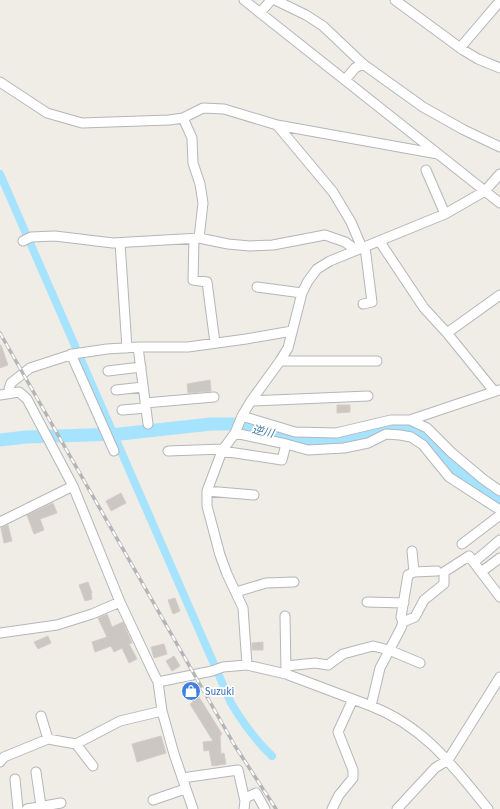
<svg xmlns="http://www.w3.org/2000/svg" width="500" height="809" viewBox="0 0 500 809" font-family="'Fira Sans','Noto Sans JP',sans-serif">
<rect width="100%" height="100%" fill="#f0ece6"/>
<g fill="none" stroke-linecap="round" stroke-linejoin="round">
<path stroke="#a6e3ff" stroke-width="8" d="M0,174L231,703C243,723 255,740 272,756"/>
<path stroke="#a6e3ff" stroke-width="13" d="M0,440L26,437L120,434L211,424H233L308,441H342L389,429L405,428L426,437L448,462L475,483L500,501"/>
</g>
<path fill="#cbc7c3" stroke="#d5cdc4" d="M0,345H1L8,365L0,368Z
M210,380L211,391L188,393L187,384Z
M337,405H350V412L337,413Z
M121,493L126,503L111,511L106,501Z
M53,503L57,513L40,519L44,530L34,534L27,515Z
M8,525L12,541L4,543L1,528Z
M88,582L92,593H91L92,599L85,601L79,585Z
M175,598L180,611L173,614L168,600Z
M107,614L112,627L123,622L132,643L129,644L137,659L129,663L122,648L114,652L111,646L95,652L92,642L107,637L98,618Z
M48,636L51,643L38,649L34,642Z
M263,642V650H252V643Z
M164,644L167,654L154,658L151,647Z
M174,656L180,666L172,671L166,661Z
M192,684L199,697L222,734L220,736L221,754L224,753L226,764L212,766L209,750L204,751L203,742L213,741L190,704L193,702L186,688Z
M161,736L166,753L137,762L132,744Z"/>
<g fill="none" stroke-linecap="round" stroke-linejoin="round">
<g stroke="#b3b7ba" stroke-width="11">
<path id="minor" d="M244,0L500,203
M275,0L306,15L323,26L363,64L423,107L464,130L500,147
M395,0L463,50L478,59L500,68
M260,13L271,0
M460,48L500,1
M345,80L355,68L363,64
M0,82L47,113L82,123L169,120L183,118L203,108L224,109L277,125
M183,118L192,138L193,163L200,184L203,203L199,238
M426,170L445,214
M194,239L193,280L207,282L215,343
M23,241L31,237L55,236L113,243L199,238L228,244L250,246L273,245L325,235L345,242L356,250
M380,242L424,308L447,333L494,391
M120,243L127,348
M362,248L351,222L333,192L277,125L438,154
M257,287L302,293
M363,304L372,302L365,247
M447,333L500,295
M138,347L148,424
M71,354L114,451
M280,361H377
M108,371L141,367
M116,390L143,387
M9,393V389L11,383L30,368L73,354L107,349L138,347H188L246,339L292,331
M0,395L19,392L27,399L73,486L120,602L153,672L158,682L162,711L174,754L193,809
M251,401L368,396
M145,403L214,397
M122,410L146,408
M242,416L295,432L336,433L391,420H410L427,428L452,453L483,479L500,491
M410,420L499,390
M235,433L286,444L308,450L344,448L368,443L386,434L400,435L411,437L423,445L449,477L500,510
M168,451L223,449
M222,451L282,460L286,444
M207,491L254,495
M0,522L73,486
M462,544L500,515
M412,551L414,572L437,571
M500,558L481,572L500,597
M474,562L500,540
M236,592L266,583L294,582
M367,602L404,603
M285,616L286,671
M403,622L415,617L424,600L444,584V572L469,556L481,572
M0,633L57,625L92,614L120,602
M247,665L243,608L227,574L220,555L207,506V491L222,451L235,433L242,416L251,401L280,361L288,348L302,293L308,281L317,269L330,261L445,214L485,191L500,174
M286,666L315,663L328,665L343,654L373,646L389,650L420,663
M158,682L212,671L223,667L247,665L286,674L371,706C425,727 453,766 488,809
M371,706L380,668L401,628L403,622L401,617L408,575L414,572
M41,716L48,739
M76,744L93,766
M0,762L4,757L48,739L76,744L120,721L162,711
M36,772L41,806
M182,778L238,770L245,801L244,809
M15,779L18,809
M245,798L256,793L265,809
M153,800L185,789
M27,809L61,803
M332,809L339,795L353,778V770L338,732L353,699
M397,809L435,768L448,760L500,677"/>
</g>
<use href="#minor" stroke="#fff" stroke-width="9"/>
<g stroke="#b4b5b6" stroke-width="3.5">
<path id="rail" d="M0,333L235,746L276,809"/>
</g>
<use href="#rail" stroke="#fff" stroke-width="2" stroke-dasharray="6" stroke-linecap="butt"/>
</g>
<defs>
<g id="shop-disc" transform="scale(1)"><circle r="9.5" fill="#3f7fe0" stroke="#fff"/><path d="M-5-2.5h2.3a2.7 3.5 0 0 1 5.4 0H5L5.5 6h-11ZM-1.5-2.5h3a1.5 2.3 0 0 0-3 0Z" fill="#fff"/></g>
</defs>
<g fill-rule="evenodd">
<use href="#shop-disc" x="191" y="691"/>
</g>
<g text-anchor="middle" stroke-width="3.5" stroke-linejoin="round" paint-order="stroke">
<g font-size="10" fill="#366cbe" stroke="#fff" text-anchor="start">
<text x="205" y="695">Suzuki</text>
</g>
<g font-size="11" font-style="italic" fill="#3b79a2" stroke="#fff">
<text transform="translate(263 431) rotate(13)" y="4">逆川</text>
</g>
</g>
</svg>
